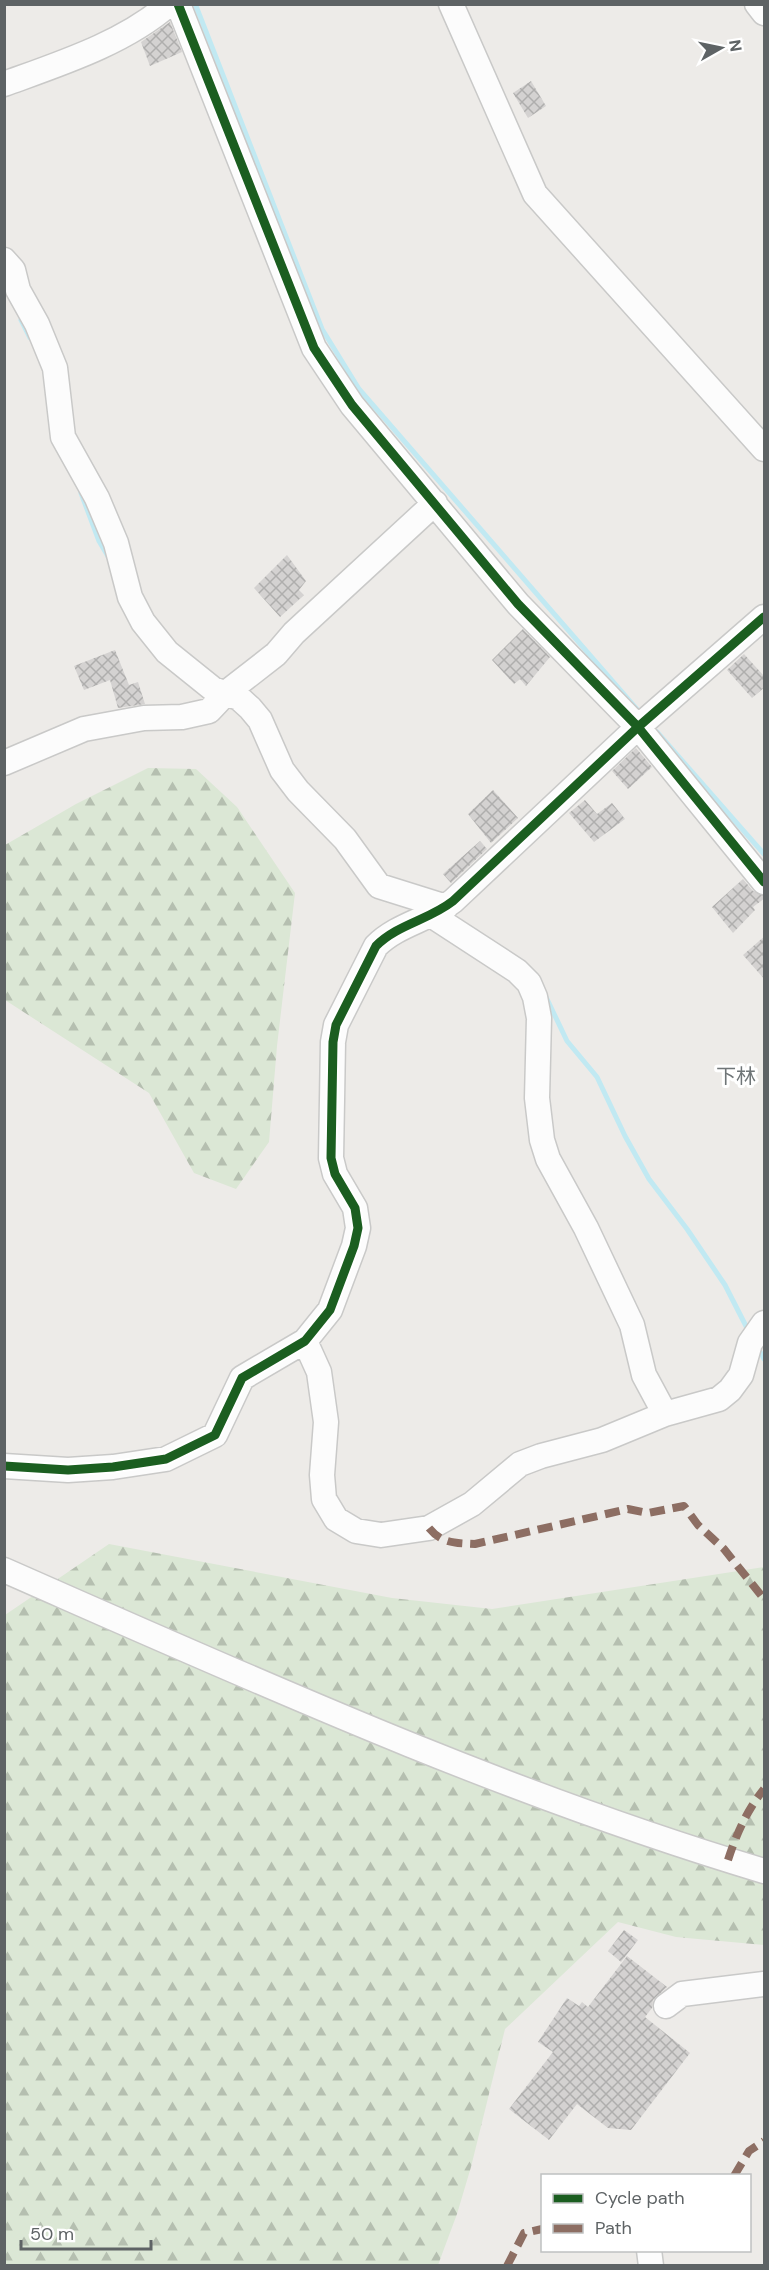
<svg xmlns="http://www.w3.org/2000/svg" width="769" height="2270" viewBox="0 0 769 2270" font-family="'DM Sans','Noto Sans JP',sans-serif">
<defs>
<pattern id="forest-firs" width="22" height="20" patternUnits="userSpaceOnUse" patternTransform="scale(1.5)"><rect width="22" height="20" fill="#dbe7d5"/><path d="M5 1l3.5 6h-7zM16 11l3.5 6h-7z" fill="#b5bfb0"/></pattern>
<pattern id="building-cross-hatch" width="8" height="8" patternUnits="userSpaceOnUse" patternTransform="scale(1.5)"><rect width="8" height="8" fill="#d4d2d1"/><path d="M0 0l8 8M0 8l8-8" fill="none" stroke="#afaead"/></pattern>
</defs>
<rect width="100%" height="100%" fill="#edebe8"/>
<path fill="url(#forest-firs)" d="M148,768L196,769L237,807L295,893L277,1046L269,1142L236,1189L194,1173L149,1093L5,1000V845L76,804Z
M109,1544L392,1598L492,1609L764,1567V1945L676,1937L618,1922L505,2029L471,2167L457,2214L438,2265L5,2266V1615Z"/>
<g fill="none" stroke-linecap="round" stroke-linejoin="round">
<path stroke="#c1e9f2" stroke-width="5" d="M196,6L322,329L359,389L641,714
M21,320L30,338
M81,493L99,541L109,558
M657,732L764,854
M546,997L567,1041L597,1077L625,1136L649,1179L687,1229L725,1285L749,1332
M758,1348L764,1359"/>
</g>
<path fill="url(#building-cross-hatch)" d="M170,22L182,52L150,66L141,42Z
M531,81L546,106L528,118L513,93Z
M287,555L306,581L299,590L304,595L280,617L254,588Z
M523,629L550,657L526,686L520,679L514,684L492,660Z
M115,650L129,685L138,682L145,704L118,708L110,680L84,690L74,666Z
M744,654L765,677V687L752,698L727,670Z
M636,748L652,767L628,789L612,771Z
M493,790L518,818L491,843L468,814Z
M585,800L597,814L612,803L625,819L594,842L569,813Z
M480,841L487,849L451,883L443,874Z
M743,879L753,891L765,896V898L753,907L755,910L733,933L712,907Z
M765,936V980L743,955Z
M624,1930L638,1940L621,1962L608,1951Z
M627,1956L667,1987L653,2000L652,2008L645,2017L690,2053L631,2130L608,2128L577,2104L549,2140L509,2109L553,2052L538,2042L567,1998L579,2006L582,2002L588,2007Z"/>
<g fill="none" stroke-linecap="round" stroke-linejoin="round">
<g stroke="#c9c9c8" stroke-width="27">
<path id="minor" d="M178,4L314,348L352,405L518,604L638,727L764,882
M451,4L535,194L764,449
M757,4L764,13
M4,84C59,64 125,43 169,4
M4,260L13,270L18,290L37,324L55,368L63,437L97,498L116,543L130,597L143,622L167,652L213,689L239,698L250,708L260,720L282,770L298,791L345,839L379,886L446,907
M4,763L84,729L144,718L182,717L209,711L226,693L276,654L294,633L435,503
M431,915L517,971L529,983L535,997L539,1018L537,1098L542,1140L548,1159L586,1228L632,1325L644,1375L665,1414
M305,1341L319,1372L326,1422L322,1475L324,1499L336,1519L356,1531L381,1535L429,1528L472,1504L520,1464L541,1456L602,1440L665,1414L719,1399L730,1390L741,1375L750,1343L764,1323
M4,1466L68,1470L113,1467L166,1459L215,1435L242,1378L305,1341L330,1310L354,1246L358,1228L355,1208L335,1174L331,1158L333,1042L336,1025L376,946C398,924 429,920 453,901L638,727L764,617
M4,1570C254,1680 503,1793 764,1871
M666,2006L682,1994L764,1984
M649,2250L651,2266"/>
</g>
<use href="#minor" stroke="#fcfcfc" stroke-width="24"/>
<path stroke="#8d6e63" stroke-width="8" stroke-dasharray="15 8" stroke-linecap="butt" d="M429,1528C442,1544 456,1543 475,1544L628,1509L648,1513L684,1506L698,1525L724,1549L764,1599
M728,1860C736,1835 747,1810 764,1789
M734,2176L749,2151L764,2141
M507,2266L524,2233L542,2229"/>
<g stroke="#fff" stroke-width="13">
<path id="cycleway" d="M178,4L314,348L352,405L518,604L638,727L764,882
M4,1466L68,1470L113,1467L166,1459L215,1435L242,1378L305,1341L330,1310L354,1246L358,1228L355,1208L335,1174L331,1158L333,1042L336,1025L376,946C398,924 429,920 453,901L638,727L764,617"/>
</g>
<use href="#cycleway" stroke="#1b5e20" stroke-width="9"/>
</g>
<g text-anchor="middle" stroke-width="6" stroke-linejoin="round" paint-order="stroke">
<g font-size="20" fill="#6f7577" stroke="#fff">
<text x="736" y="1083">下林</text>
</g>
</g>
<rect width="769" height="2270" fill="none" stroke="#5e6365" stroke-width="12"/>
<rect x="541" y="2174" width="210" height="78" fill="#ffffff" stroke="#bfc1c1" stroke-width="1.5"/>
<rect x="553" y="2194" width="30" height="9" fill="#1b5e20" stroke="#bfc1c1" stroke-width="1.5"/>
<text x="595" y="2204" font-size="18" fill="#5e6365">Cycle path</text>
<rect x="553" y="2224" width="30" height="9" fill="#8d6e63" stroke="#bfc1c1" stroke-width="1.5"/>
<text x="595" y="2234" font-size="18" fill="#5e6365">Path</text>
<g transform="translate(721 48) rotate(81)" stroke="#ffffff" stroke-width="4.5" paint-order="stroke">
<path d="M0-4.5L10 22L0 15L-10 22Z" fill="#5e6365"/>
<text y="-9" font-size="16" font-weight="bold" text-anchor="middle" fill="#5e6365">N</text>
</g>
<path d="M21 2240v9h130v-9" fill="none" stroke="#5e6365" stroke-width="3"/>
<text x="30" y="2240" font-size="18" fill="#5e6365" stroke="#ffffff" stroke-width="4.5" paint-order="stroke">50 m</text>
</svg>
